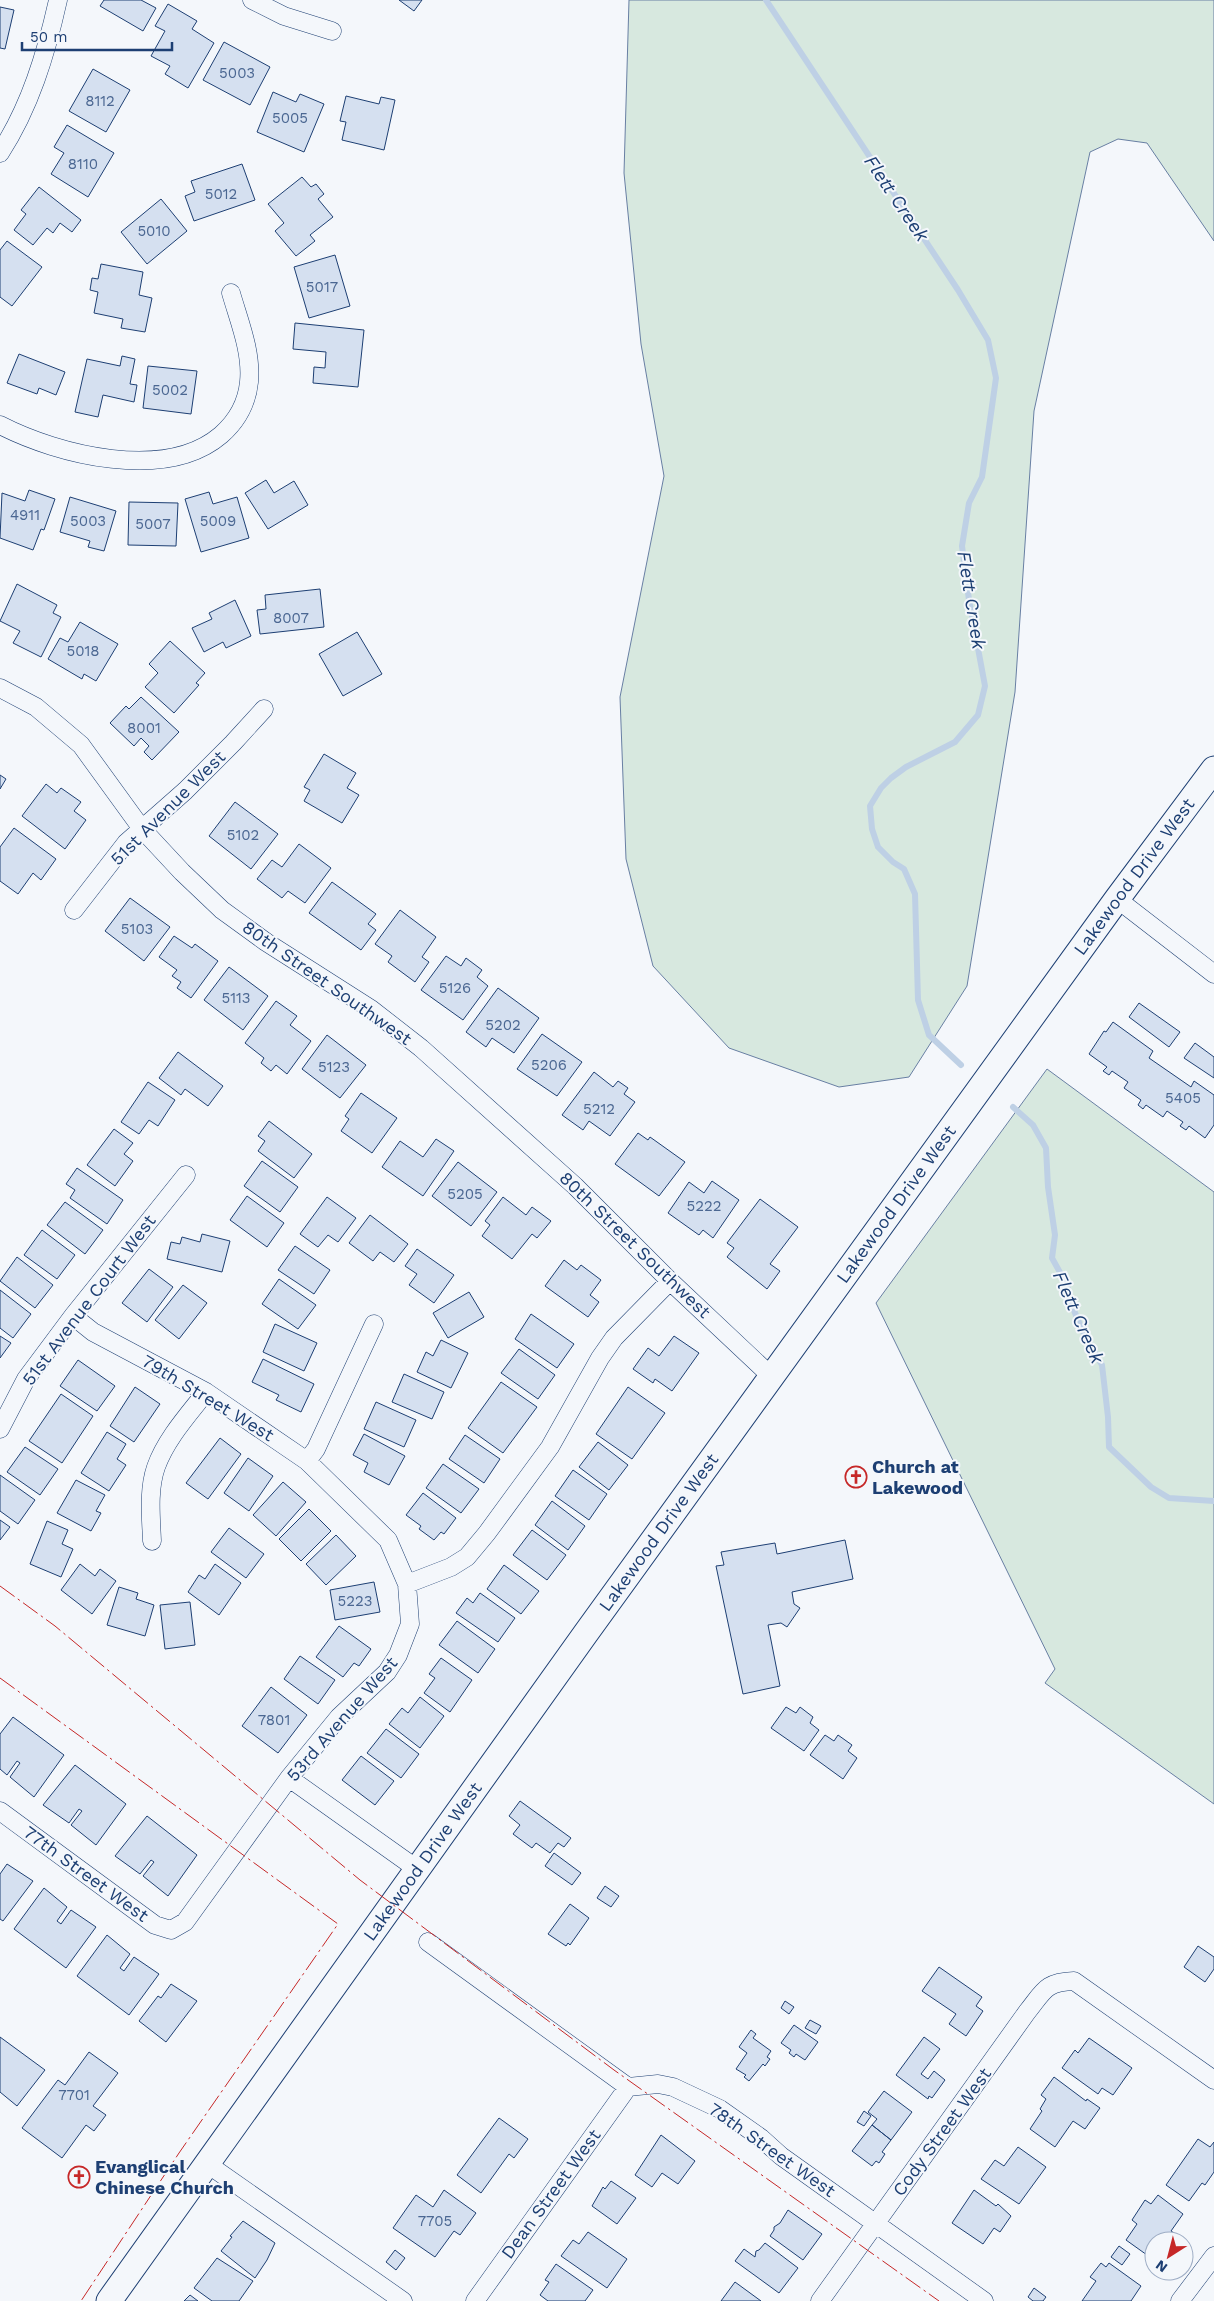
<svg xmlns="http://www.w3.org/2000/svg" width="1214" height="2301" viewBox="0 0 1214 2301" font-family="'Work Sans',sans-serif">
<rect width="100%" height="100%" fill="#f4f7fb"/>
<path fill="#d7e8df" stroke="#687fa3" d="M629,0H1214V241L1147,143L1118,139L1090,152L1034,411L1015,692L967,986L909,1077L839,1087L729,1048L653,966L626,859L620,697L664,476L641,344L624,173Z
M1047,1069L1214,1192V1804L1045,1683L1055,1669L876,1303Z"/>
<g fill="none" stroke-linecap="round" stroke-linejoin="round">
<path stroke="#bed0e5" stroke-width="6" d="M766,0L958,290L988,340L996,378L982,477L969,503L962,546L969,600L985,686L978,715L955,742L906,767L891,778L881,788L870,806L872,829L878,847L893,862L904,869L915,894L918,1000L929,1035L961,1065
M1013,1107L1033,1125L1046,1148L1048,1187L1055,1235L1052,1258L1067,1285L1071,1303L1082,1330L1102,1365L1108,1417L1109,1447L1151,1487L1169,1498L1214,1501"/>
</g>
<path fill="#d5e0f0" stroke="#1d3f73" d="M104,0H141L156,8L143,31L100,6Z
M399,0H422L414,11Z
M168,4L197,21L192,29L214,43L188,88L165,74L170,66L151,56L165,31L155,26Z
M0,7L14,10L5,49L0,48Z
M224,42L270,67L250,105L203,80Z
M93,69L130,90L106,132L69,111Z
M273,92L296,102L300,94L324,104L304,152L257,132Z
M346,96L379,104L381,97L395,100L384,150L342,140L346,122L340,121Z
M67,125L114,153L88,197L51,174L64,153L54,147Z
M242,164L255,200L194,221L185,196L195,192L191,181Z
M302,177L311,187L316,184L324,194L318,199L333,217L310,235L315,241L296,256L275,231L284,223L268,204Z
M39,187L81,220L72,232L60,223L53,233L47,228L33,245L14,230L26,214L21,210Z
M161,199L187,231L147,264L121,232Z
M7,241L42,267L12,306L0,297V250Z
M335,255L350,306L309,318L294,267Z
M101,264L143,272L139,295L152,298L145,332L121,328L123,319L94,313L98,292L90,290L92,278L98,279Z
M295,323L364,330L358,387L313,383L314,367L325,368L326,352L293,349Z
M19,354L65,372L56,395L39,388L37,394L7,383Z
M122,356L135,359L130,384L137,385L134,402L103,395L98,417L75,412L87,359L120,366Z
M148,366L197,371L191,414L143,408Z
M266,480L274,493L294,481L308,505L268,529L245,493Z
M29,490L55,499L44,530L41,529L33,550L0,538L2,493L25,501Z
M209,492L213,504L237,497L249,538L201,552L185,499Z
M70,497L116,511L104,551L88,547L90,541L60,532Z
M129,502L178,503L176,546L128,545Z
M17,584L57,605L53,613L61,617L41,657L13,643L20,631L0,621Z
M320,589L324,627L260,634L257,610L266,609L265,595Z
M235,600L251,636L226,648L223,642L204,652L192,628L212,619L209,613Z
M80,622L118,644L96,681L84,674L82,679L48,659L60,638L68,642Z
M357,632L382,674L343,696L319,654Z
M170,641L205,673L196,683L199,685L174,713L145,687L158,673L149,664Z
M141,697L179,732L152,760L144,752L149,746L141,738L134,746L110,723L126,706L129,709Z
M324,754L356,773L347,788L359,795L342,823L304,801L310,790L304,787Z
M0,775L6,779L0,789Z
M46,784L57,793L61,788L81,802L74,811L86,820L65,849L22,816Z
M235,802L278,834L251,869L209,836Z
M14,828L56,859L41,880L33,873L18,894L0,881V847Z
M299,844L331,868L305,903L288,891L282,898L257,879L272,860L282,867Z
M332,882L376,914L368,924L376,930L361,950L309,913Z
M130,898L170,927L144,961L105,931Z
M400,910L436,937L422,957L429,962L415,982L388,962L392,956L375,944Z
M174,936L192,948L195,944L218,961L191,998L177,988L181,982L172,976L177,970L159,957Z
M446,956L461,966L466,958L482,970L477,977L488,986L463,1020L421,990Z
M229,967L268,996L243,1030L204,1000Z
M498,988L539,1018L514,1053L492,1038L486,1047L466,1032Z
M276,1001L297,1016L290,1025L311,1041L287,1074L276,1065L271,1071L261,1063L264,1058L245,1043Z
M1139,1003L1180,1032L1169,1047L1129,1017Z
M1113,1022L1153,1051L1149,1058L1191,1087L1194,1081L1214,1095V1125L1205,1138L1189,1126L1186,1130L1180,1126L1183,1122L1167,1111L1163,1117L1146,1105L1143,1109L1138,1105L1141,1100L1124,1088L1128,1082L1112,1071L1109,1075L1103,1071L1107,1067L1089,1054L1104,1031L1106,1032Z
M542,1034L582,1062L557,1096L517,1069Z
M327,1035L366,1065L340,1098L302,1069Z
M1195,1043L1214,1057V1078L1184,1058Z
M178,1052L223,1086L208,1106L185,1089L181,1095L159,1078Z
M594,1072L613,1087L618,1081L628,1088L624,1094L635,1102L610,1136L589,1121L583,1130L562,1115Z
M148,1082L175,1100L158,1126L149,1120L139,1134L121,1122Z
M361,1093L397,1118L372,1153L341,1131L349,1119L345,1116Z
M269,1121L312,1154L294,1178L258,1151L265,1141L258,1136Z
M114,1129L133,1143L124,1154L133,1161L115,1186L87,1165Z
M638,1133L648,1140L650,1137L685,1162L659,1196L615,1164Z
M436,1139L454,1151L423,1196L382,1167L400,1141L423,1157Z
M262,1161L298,1187L280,1212L244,1186Z
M458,1162L497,1192L471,1226L432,1196Z
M77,1168L123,1200L107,1224L70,1198L75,1190L66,1184Z
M712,1181L739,1200L713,1238L703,1230L699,1235L668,1213L689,1182L704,1193Z
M247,1196L284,1223L267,1247L230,1220Z
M327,1197L356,1218L338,1242L328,1235L318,1247L300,1234Z
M503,1197L526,1215L532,1207L551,1221L537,1238L532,1234L512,1259L482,1236L490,1225L485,1221Z
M760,1199L798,1227L770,1264L780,1271L767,1289L727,1257L734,1248L727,1243Z
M65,1202L103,1230L85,1254L47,1225Z
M370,1215L408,1244L394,1262L380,1252L373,1261L349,1243Z
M42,1230L75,1255L57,1279L24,1255Z
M202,1234L230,1241L222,1272L167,1259L171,1242L180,1244L182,1237L200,1242Z
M295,1246L330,1270L314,1294L278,1270Z
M417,1249L454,1275L434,1303L409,1285L417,1274L405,1266Z
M17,1257L53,1285L35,1308L0,1281Z
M564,1260L577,1270L581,1265L601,1280L590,1295L599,1302L588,1317L545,1286Z
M149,1269L173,1287L147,1322L122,1303Z
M279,1279L316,1305L298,1329L262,1304Z
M183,1285L207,1303L179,1339L155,1320Z
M0,1290L31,1314L13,1338L0,1328Z
M469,1292L484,1317L448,1338L433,1313Z
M531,1314L574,1344L557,1368L515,1339Z
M275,1324L317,1343L304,1371L263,1352Z
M0,1336L11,1343L0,1358Z
M674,1336L699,1353L672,1391L655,1379L653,1383L633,1369L648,1348L659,1356Z
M441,1340L468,1353L451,1388L417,1372L426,1352L433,1356Z
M519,1349L555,1375L538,1399L501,1373Z
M263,1359L314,1384L301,1412L276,1400L279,1395L252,1382Z
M78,1360L115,1386L97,1411L60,1386Z
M404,1374L444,1392L432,1419L392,1402Z
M501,1382L537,1407L503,1453L468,1428Z
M135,1387L160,1404L134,1442L110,1426Z
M628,1387L665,1413L632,1459L596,1434Z
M61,1394L93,1416L62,1463L29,1441Z
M376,1402L416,1420L404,1447L364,1429Z
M107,1432L126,1444L117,1459L126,1465L109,1491L81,1473Z
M364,1434L405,1456L389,1485L364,1472L368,1463L353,1455Z
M465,1435L500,1459L484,1483L449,1459Z
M220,1438L241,1454L208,1499L186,1483Z
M598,1442L628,1465L609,1490L579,1467Z
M25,1447L58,1469L40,1495L7,1472Z
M248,1458L273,1476L249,1511L224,1493Z
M443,1464L479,1489L461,1513L426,1488Z
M573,1470L607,1494L589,1520L555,1496Z
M0,1475L35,1500L18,1524L0,1511Z
M76,1480L105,1495L96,1511L101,1513L91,1531L57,1513Z
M283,1482L306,1502L276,1536L253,1515Z
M423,1493L456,1518L444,1534L441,1532L434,1540L419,1529L421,1526L406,1515Z
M552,1501L585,1526L568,1550L535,1525Z
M309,1509L331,1531L301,1561L279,1539Z
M0,1520L10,1527L0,1540Z
M47,1521L68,1530L62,1544L73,1549L61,1577L30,1564Z
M229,1528L264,1554L246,1578L211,1552Z
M532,1530L566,1555L547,1580L513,1555Z
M336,1535L356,1556L326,1585L306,1564Z
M845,1540L853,1579L792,1592L794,1604L800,1608L787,1627L781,1623L768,1625L780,1686L743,1694L716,1566L724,1565L721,1552L775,1543L777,1554Z
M80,1564L95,1576L100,1569L116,1581L92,1614L61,1590Z
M215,1564L241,1583L219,1615L188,1592L199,1575L205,1579Z
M504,1565L539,1591L521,1614L487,1589Z
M374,1582L380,1612L335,1620L330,1590Z
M119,1587L138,1593L136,1599L154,1605L145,1636L107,1625Z
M480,1593L515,1618L498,1642L456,1613L467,1598L473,1603Z
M190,1602L195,1645L165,1649L160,1605Z
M457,1621L495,1649L478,1673L439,1645Z
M339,1626L371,1649L359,1666L354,1663L343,1677L316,1657Z
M300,1656L335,1680L318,1704L284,1679Z
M441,1658L472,1680L450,1712L424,1693L435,1678L429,1674Z
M271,1687L307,1715L278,1753L242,1726Z
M420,1697L444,1716L420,1748L389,1724L402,1708L408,1713Z
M786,1707L796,1713L800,1707L813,1717L810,1723L819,1730L804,1751L771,1728Z
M13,1717L64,1755L34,1797L10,1777L20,1763L17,1761L7,1775L0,1769V1734Z
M386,1729L419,1754L401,1778L367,1753Z
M825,1735L834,1741L838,1735L852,1745L848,1751L857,1758L843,1779L810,1755Z
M361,1756L394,1781L375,1805L342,1780Z
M75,1765L126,1804L96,1845L71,1825L82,1811L79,1809L69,1823L43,1805Z
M520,1801L571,1838L564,1847L558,1843L550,1853L536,1843L532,1848L513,1834L520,1825L509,1816Z
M147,1816L197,1855L168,1896L143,1876L154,1862L151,1860L140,1874L115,1856Z
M554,1853L581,1873L572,1885L545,1866Z
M7,1864L33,1881L3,1921L0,1919V1874Z
M605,1886L619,1896L611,1907L597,1898Z
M44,1888L67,1907L57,1921L61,1924L71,1910L96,1927L66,1968L14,1929Z
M570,1904L589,1918L570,1945L568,1943L566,1946L548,1934Z
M107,1935L130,1954L120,1968L124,1971L134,1957L159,1974L129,2015L77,1976Z
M1198,1946L1214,1957V1969L1205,1982L1184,1967Z
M939,1967L982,1997L976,2006L983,2011L966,2036L949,2024L956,2014L922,1991Z
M171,1984L197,2001L166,2042L139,2021L158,1996L161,1998Z
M785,2001L794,2007L789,2014L781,2008Z
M810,2020L821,2026L816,2034L805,2028Z
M794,2025L818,2042L805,2060L796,2054L794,2057L789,2053L791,2050L781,2043Z
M751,2030L756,2034L753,2038L771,2051L767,2057L770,2059L765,2066L763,2064L749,2081L744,2077L746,2075L736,2069L747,2053L739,2047Z
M0,2037L45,2070L17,2106L0,2092Z
M924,2037L940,2049L921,2074L928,2079L934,2071L945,2080L932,2098L929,2096L928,2099L896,2075Z
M1089,2038L1132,2068L1113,2095L1102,2088L1098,2094L1062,2068L1075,2050L1078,2053Z
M89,2052L118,2073L93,2106L106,2115L94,2131L86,2125L62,2158L22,2128L58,2080L65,2085Z
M1054,2077L1086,2101L1087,2099L1100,2108L1085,2129L1073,2121L1055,2147L1030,2129L1042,2111L1040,2109L1046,2099L1041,2095Z
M884,2091L912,2112L891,2140L872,2125L877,2119L868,2112Z
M864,2111L871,2116L864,2126L857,2122Z
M499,2118L528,2139L514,2158L509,2154L481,2193L457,2175Z
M872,2125L891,2140L882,2152L885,2154L879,2163L876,2161L872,2166L852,2151Z
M661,2135L695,2161L678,2184L662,2173L652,2187L635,2175Z
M1198,2139L1210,2147L1214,2142V2172L1205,2185L1202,2183L1189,2201L1166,2185Z
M1018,2147L1046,2167L1019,2204L981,2179L995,2160L1004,2166Z
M611,2181L636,2198L617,2224L592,2206L603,2187L605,2189Z
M444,2190L476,2213L460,2235L454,2231L435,2257L393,2228L416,2195L433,2207Z
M974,2190L996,2206L998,2204L1011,2216L1000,2232L994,2228L983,2244L952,2223Z
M1158,2195L1183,2214L1171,2231L1174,2233L1169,2241H1154V2260L1126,2240L1137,2224L1132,2220L1145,2200L1151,2204Z
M788,2210L822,2234L803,2260L770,2236L774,2230V2227L780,2223Z
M243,2221L275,2243L267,2260L255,2278L221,2251L232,2237L230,2236Z
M588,2232L627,2259L607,2288L561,2256L573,2240L579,2244Z
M765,2243L798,2268L779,2293L735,2261L744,2249L755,2257L756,2251L759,2250Z
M1119,2246L1130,2254L1122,2265L1111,2257Z
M395,2250L405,2258L396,2270L386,2262Z
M217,2258L253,2281L239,2301H212L194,2288Z
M1101,2263L1106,2267L1109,2263L1141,2286L1131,2301H1082L1096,2281L1090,2277Z
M556,2264L593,2290L585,2301H548L540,2295L549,2282L545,2280Z
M735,2282L761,2301H721Z
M1034,2288L1046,2297L1043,2301H1033L1028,2297Z
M190,2295L198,2301H184Z"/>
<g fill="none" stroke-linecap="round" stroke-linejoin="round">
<g stroke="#1d3f73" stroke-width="19">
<path id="street" d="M252,0L284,16L332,31
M0,153C30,107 46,54 58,0
M0,425C58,455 166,482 221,435C237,421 247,402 249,382C252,352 239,321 231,293
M0,688L36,707L81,745L142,829L182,872L222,910L266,942L371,1009L421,1048L575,1186L670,1281L772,1377
M1117,899L1214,974
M74,910L126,843L185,791L233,743L264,709
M0,1429L26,1379L73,1316L186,1175
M307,1461L316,1449L374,1324
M152,1541C151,1517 148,1490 156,1467C166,1439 188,1415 206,1392
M407,1584L451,1567L467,1557L487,1533L550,1447L600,1358L614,1338L670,1281
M289,1778L417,1869
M0,1811L155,1925L171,1930L185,1922L289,1778L339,1717L387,1672L398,1655L410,1624L407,1584L388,1540L307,1461L206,1392L93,1332L73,1316
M428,1942L628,2087L658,2084L673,2087L720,2109L761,2138L781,2156L984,2301
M206,2163L403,2301
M475,2301L628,2087
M820,2301L1027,2012C1044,1991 1045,1982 1074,1981L1214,2080
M1180,2301L1214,2256"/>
</g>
<g stroke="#1d3f73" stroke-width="27">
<g id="secondary">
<path id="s1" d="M109,2301L586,1633L1117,899L1214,769"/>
</g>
</g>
<use href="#street" stroke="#f4f7fb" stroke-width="18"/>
<use href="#secondary" stroke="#f4f7fb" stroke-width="25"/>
<path stroke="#c62828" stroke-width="1" stroke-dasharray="18 4 2.5 4" stroke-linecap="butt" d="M0,1586L55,1626L360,1880L614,2070L939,2301
M0,1678L338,1924L179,2153L81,2301"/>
</g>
<defs>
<g id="church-ring" transform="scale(1.125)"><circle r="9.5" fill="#f4f7fb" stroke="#c62828" stroke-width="1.5"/><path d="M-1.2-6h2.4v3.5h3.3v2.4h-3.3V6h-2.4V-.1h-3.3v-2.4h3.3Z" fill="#c62828"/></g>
</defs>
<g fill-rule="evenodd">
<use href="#church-ring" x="856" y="1477"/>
<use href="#church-ring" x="79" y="2177"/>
</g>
<g text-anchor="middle" stroke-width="4" stroke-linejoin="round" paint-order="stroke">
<g font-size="15" fill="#4b6792">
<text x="237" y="78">5003</text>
<text x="100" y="106">8112</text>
<text x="290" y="123">5005</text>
<text x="83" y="169">8110</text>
<text x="221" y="199">5012</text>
<text x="154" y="236">5010</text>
<text x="322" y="292">5017</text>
<text x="170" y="395">5002</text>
<text x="25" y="520">4911</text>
<text x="88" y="526">5003</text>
<text x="218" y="526">5009</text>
<text x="153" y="529">5007</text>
<text x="291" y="623">8007</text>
<text x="83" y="656">5018</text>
<text x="144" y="733">8001</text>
<text x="243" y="840">5102</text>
<text x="137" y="934">5103</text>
<text x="455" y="993">5126</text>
<text x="236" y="1003">5113</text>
<text x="503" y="1030">5202</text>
<text x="549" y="1070">5206</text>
<text x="334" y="1072">5123</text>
<text x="1183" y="1103">5405</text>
<text x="599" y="1114">5212</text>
<text x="465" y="1199">5205</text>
<text x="704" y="1211">5222</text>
<text x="355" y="1606">5223</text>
<text x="274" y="1725">7801</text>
<text x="74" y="2100">7701</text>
<text x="435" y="2226">7705</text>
</g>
<g font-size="18" fill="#1d3f73" stroke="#f4f7fb">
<text transform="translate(168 808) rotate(-45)" y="6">51st Avenue West</text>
<text dy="6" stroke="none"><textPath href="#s1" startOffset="1755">Lakewood Drive West</textPath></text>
<text transform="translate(327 983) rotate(35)" y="6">80th Street Southwest</text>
<text dy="6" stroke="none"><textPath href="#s1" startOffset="1350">Lakewood Drive West</textPath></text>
<text transform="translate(635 1245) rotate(44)" y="6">80th Street Southwest</text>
<text transform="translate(89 1300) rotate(-53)" y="6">51st Avenue Court West</text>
<text transform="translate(208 1398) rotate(31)" y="6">79th Street West</text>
<text dy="6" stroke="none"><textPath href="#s1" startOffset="945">Lakewood Drive West</textPath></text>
<text transform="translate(342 1719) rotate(-49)" y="6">53rd Avenue West</text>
<text dy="6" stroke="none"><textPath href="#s1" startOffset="540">Lakewood Drive West</textPath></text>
<text transform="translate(86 1874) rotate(36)" y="6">77th Street West</text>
<text transform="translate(942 2132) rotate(-54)" y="6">Cody Street West</text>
<text transform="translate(772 2150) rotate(35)" y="6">78th Street West</text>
<text transform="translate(551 2194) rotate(-54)" y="6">Dean Street West</text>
</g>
<g font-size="18" font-weight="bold" fill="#1d3f73" stroke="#f4f7fb" text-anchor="start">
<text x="872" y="1473">Church at<tspan x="872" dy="21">Lakewood</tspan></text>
<text x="95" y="2173">Evanglical<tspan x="95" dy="21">Chinese Church</tspan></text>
</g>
<g font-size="19" font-style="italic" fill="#1d3f73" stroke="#f4f7fb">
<text transform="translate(897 198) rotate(56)" y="7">Flett Creek</text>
<text transform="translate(972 600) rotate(81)" y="7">Flett Creek</text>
<text transform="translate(1079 1317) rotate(66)" y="7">Flett Creek</text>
</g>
</g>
<g transform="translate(1169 2256) rotate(216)"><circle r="24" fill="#f4f7fb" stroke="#9eadc5"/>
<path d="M0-4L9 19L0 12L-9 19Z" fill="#c62828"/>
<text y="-8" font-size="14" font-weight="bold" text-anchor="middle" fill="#1d3f73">N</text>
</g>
<path d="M22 42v8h150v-8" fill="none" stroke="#1d3f73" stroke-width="2.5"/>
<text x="30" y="42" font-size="15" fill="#1d3f73" stroke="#f4f7fb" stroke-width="4" paint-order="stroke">50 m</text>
</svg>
